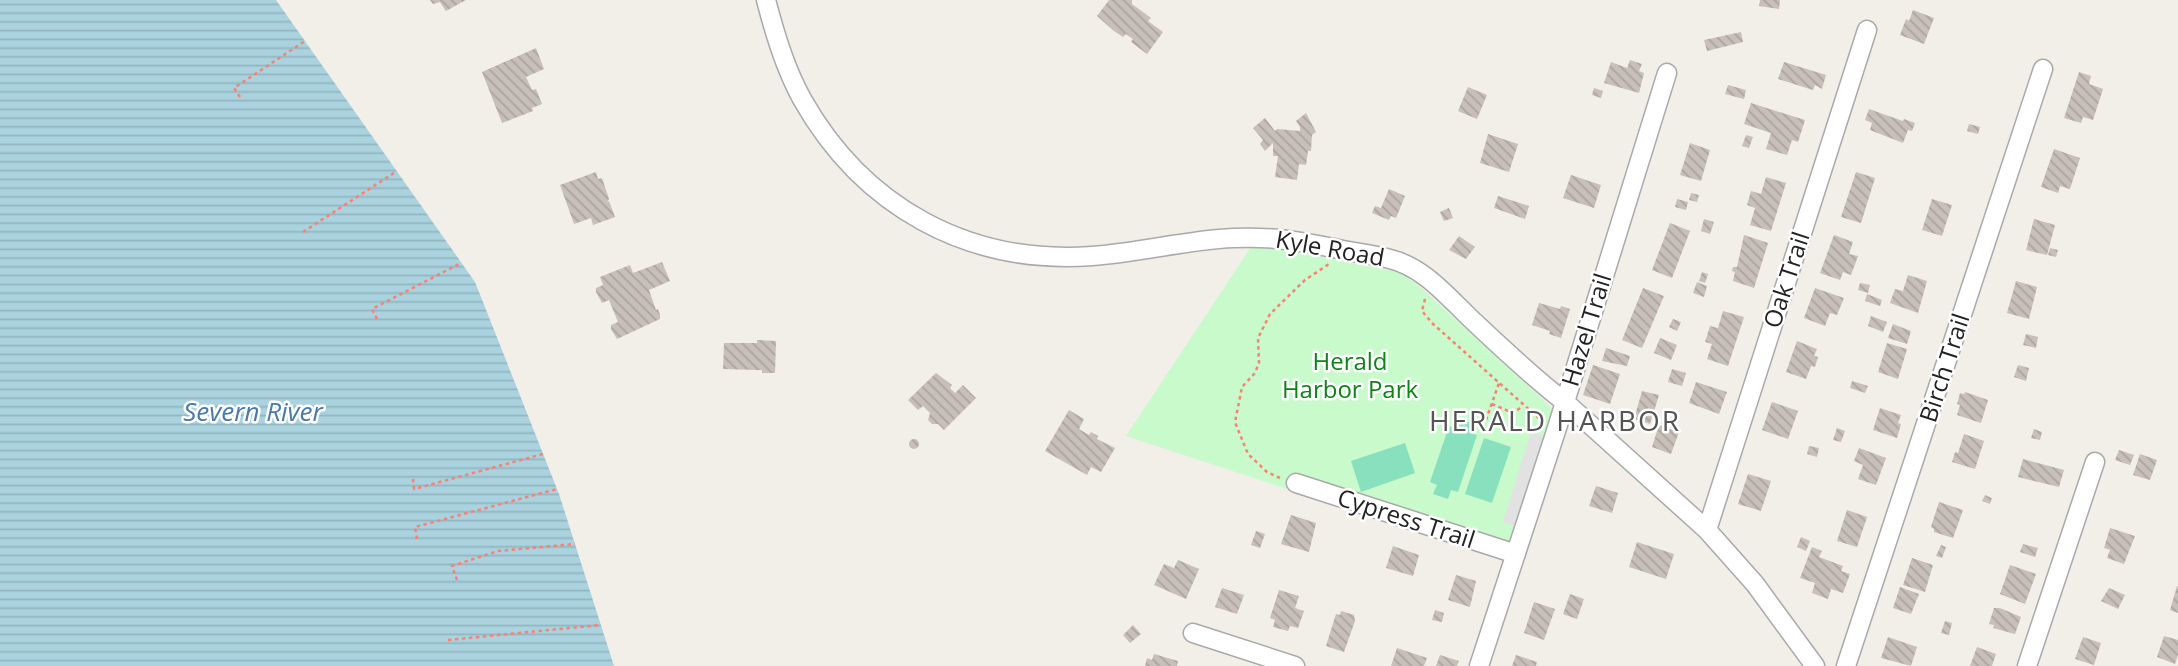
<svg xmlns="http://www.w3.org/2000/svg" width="2178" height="666" viewBox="0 0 2178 666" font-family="'Open Sans',sans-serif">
<defs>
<pattern id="water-rules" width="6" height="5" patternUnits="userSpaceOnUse" patternTransform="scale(1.75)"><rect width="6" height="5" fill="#aad3df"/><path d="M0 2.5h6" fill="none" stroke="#92b5bf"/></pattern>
<pattern id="building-back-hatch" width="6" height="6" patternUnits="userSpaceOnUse" patternTransform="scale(1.75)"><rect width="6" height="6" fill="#c7bfb8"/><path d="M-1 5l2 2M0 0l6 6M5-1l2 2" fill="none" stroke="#aba49e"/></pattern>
</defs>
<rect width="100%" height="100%" fill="#f2efe9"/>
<path fill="#c8facc" d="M1270,245L1401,273L1420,287L1553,409L1510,545L1294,476L1290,490L1126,436L1251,247Z"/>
<path fill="#88e0be" d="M1459,418L1473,424L1470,433L1477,435L1458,492L1451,490L1448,499L1433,494L1437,485L1430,482L1449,426L1456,428Z
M1484,438L1511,447L1492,503L1465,494Z
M1405,443L1415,473L1361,492L1351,461Z"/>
<path fill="#e2e2e2" d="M1531,432L1545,436L1517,526L1503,522Z"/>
<path fill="url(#water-rules)" d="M0,0H276L475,282L559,494L614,666H0Z"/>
<path fill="url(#building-back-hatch)" d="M430,0H466L446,11L440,2L433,4Z
M1109,0H1132V4L1151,18L1148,21L1163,32L1147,54L1131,42L1133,39L1126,34L1123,37L1114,31L1097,16Z
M1760,0H1780L1779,9L1759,6Z
M1913,10L1934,18L1924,44L1900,35L1906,19L1909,21Z
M1741,32L1743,42L1707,51L1704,40Z
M536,48L544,69L526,77L532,90L536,89L542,104L532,108L533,111L502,123L482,72Z
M1630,60L1642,64L1639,71L1644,73L1639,93L1604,83L1611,62L1627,68Z
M1784,62L1826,75L1822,89L1815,85L1813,90L1778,79Z
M2079,72L2091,76L2089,84L2103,89L2093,120L2083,117L2081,123L2064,118Z
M1728,85L1746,90L1744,99L1725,94Z
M1468,87L1487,95L1477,119L1458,111Z
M1594,88L1603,91L1601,98L1592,95Z
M1751,103L1805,120L1798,142L1792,140L1787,155L1766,149L1771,133L1744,124Z
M1869,109L1903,121L1904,119L1915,123L1912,131L1908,130L1903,143L1870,130L1872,123L1865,120Z
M1306,113L1316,132L1312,135L1311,151H1308L1306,165L1299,164L1297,180L1275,177L1278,156H1273V143L1265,151L1260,144L1263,140L1253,128L1265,118L1275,131L1277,129L1300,131V127L1296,121Z
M1969,124L1980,127L1978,134L1967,131Z
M1488,134L1518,144L1509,172L1480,163Z
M1746,135L1753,137L1749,148L1742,146Z
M1690,143L1710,150L1701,181L1680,175Z
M2054,149L2080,158L2070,189L2060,186L2058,193L2041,187Z
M596,172L598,179L602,178L609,199L607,202L609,201L615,217L593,225L591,218L574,224L560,185Z
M1856,172L1875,178L1861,223L1841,217Z
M1571,175L1601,185L1594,208L1563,198Z
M1766,177L1786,183L1771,231L1750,225L1755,208L1747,205L1751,191L1761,194Z
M1389,189L1405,196L1396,218L1391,216L1389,220L1372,213L1375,206L1381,208Z
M1691,193L1699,195L1697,202L1689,200Z
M1498,196L1529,206L1525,219L1494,208Z
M1677,199L1688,202L1686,210L1675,207Z
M1932,199L1952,205L1942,236L1922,230Z
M1449,208L1453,218L1444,221L1440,212Z
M1704,219L1714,222L1710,234L1701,231Z
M2034,219L2055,225L2047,255L2026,250Z
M1670,223L1690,231L1672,278L1652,270Z
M1744,235L1768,243L1754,288L1733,281L1735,272L1732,271L1733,267H1737Z
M1834,235L1853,242L1849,254L1858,256L1851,275L1843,272L1840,280L1820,273Z
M1459,236L1475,247L1466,259L1449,250Z
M2050,248L2058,250L2056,257L2048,255Z
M662,262L670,281L649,290L656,310L658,309L660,315V319L617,339L611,329V325L618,322L609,300L602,303L596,292V288L603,285L600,277L630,265L633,273Z
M1702,272L1708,274L1705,283L1699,281Z
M1908,275L1927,281L1918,313L1890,303L1895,289L1903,291Z
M2016,281L2037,287L2029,319L2007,313Z
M1697,282L1707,286L1704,297L1693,293Z
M1860,283L1870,285L1868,293L1858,290Z
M1643,288L1664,296L1642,348L1622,340Z
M1815,288L1844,298L1837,315L1830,313L1825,326L1804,318Z
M1867,294L1882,300L1880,306L1865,301Z
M1539,303L1560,309L1561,306L1570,309L1561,338L1549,334L1550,331L1532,325Z
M1723,311L1744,317L1728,366L1707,359L1712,344L1705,342L1710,326L1718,328Z
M1871,316L1887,322L1883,332L1868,326Z
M1673,319L1681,322L1677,331L1669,327Z
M1893,324L1911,331L1907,344L1888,338Z
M2026,334L2038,337L2036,348L2023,345Z
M1660,338L1677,345L1671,360L1654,353Z
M757,340L776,341L775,373H762V370H756L723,369L724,343H757Z
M1797,341L1817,349L1814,356L1818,357L1815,367L1811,366L1806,379L1786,372Z
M1887,343L1907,349L1898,379L1878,372Z
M1606,348L1630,356L1627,366L1602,361Z
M1593,365L1620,374L1610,404L1583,395Z
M2018,365L2029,368L2026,381L2014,377Z
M1672,369L1686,373L1682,386L1668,382Z
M936,373L952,385L950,388L955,393L963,385L976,398L944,430L938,424H932L928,420L930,413L923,406L918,410L908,400Z
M1852,381L1868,386L1865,393L1850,388Z
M1696,382L1727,392L1719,414L1689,403Z
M1642,391L1659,395L1650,424L1634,419Z
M1965,392L1988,400L1981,423L1957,415L1960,405L1957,404L1960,393L1964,394Z
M1772,402L1798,411L1788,439L1762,430Z
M1880,408L1901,415L1898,423L1901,424L1897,438L1873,430Z
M1069,410L1084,419L1079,429L1089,435L1091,432L1098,436L1097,439L1115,448L1101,472L1091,467L1087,475L1045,451Z
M1659,425L1679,432L1671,454L1652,447Z
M1837,428L1845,431L1841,442L1833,440Z
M2034,429L2042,432L2040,440L2031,438Z
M1964,434L1984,441L1975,469L1952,462L1955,452L1958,453Z
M909 444a5 5 0 1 1 10 0a5 5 0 1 1-10 0Z
M1809,446L1819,448L1817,457L1807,454Z
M1859,448L1886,458L1876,485L1858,479L1863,465L1854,461Z
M2119,450L2134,455L2130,465L2115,460Z
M2140,454L2157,460L2150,480L2133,475Z
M2023,459L2064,470L2059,487L2018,477Z
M1748,474L1771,481L1761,511L1738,504Z
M1596,486L1618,493L1612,513L1589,506Z
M1985,495L1992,498L1990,504L1982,501Z
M1939,502L1963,510L1953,538L1934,532V529L1931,527Z
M1847,510L1867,517L1857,547L1837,541Z
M1291,515L1316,523L1309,552L1281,544Z
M2110,528L2135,536L2124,564L2107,558L2110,550L2104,548Z
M1256,531L1265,534L1260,548L1251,545Z
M1801,537L1810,541L1806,551L1797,547Z
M1637,542L1674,554L1666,579L1629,567Z
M2023,544L2038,548L2035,557L2020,552Z
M1941,545L1946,547L1942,558L1936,556Z
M1393,546L1419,555L1413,576L1386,568Z
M1812,547L1822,551L1819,557L1843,566L1841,571L1850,574L1843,593L1831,589L1828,599L1812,593L1815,583L1800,578Z
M1912,558L1933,565L1925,592L1903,585Z
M1178,560L1199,569L1186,599L1154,585L1164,564L1174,568Z
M2010,565L2036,574L2025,604L2000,594Z
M1456,575L1476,581L1470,607L1448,600Z
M2177,586H2178V613L2170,610Z
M1900,587L1919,594L1911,614L1893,608Z
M1222,588L1244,595L1237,614L1215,607Z
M2109,588L2125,595L2118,609L2101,601Z
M1279,590L1299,596L1295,608L1304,611L1298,628L1290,626L1288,631L1273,627L1275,620L1270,618Z
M1570,594L1584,599L1577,619L1563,614Z
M1534,602L1555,609L1544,640L1524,633Z
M1994,608H2000L2021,617L2015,634L1993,628L1994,625L1989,624Z
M1435,610L1444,613L1442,622L1432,620Z
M1341,611L1354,615L1355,621L1344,652L1326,646L1336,614L1340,615Z
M1945,621L1952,623L1949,635L1941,633Z
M1133,625L1141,634L1130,643L1123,635Z
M2164,636L2178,640V655L2175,664L2157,657Z
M1888,637L1917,647L1911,666L1881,658Z
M2083,637L2101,643L2094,665L2075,659Z
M1977,647L1996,654L1992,666H1970Z
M1397,648L1427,658L1424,666H1391Z
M1154,654L1178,661L1177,666H1145L1147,658L1152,660Z
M1440,655L1459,661L1457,666H1436Z
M1516,655L1537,662L1536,666H1512Z"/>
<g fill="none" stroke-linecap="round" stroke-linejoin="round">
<g stroke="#a9a9a9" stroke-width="21">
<path id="minor" d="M766,0C775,34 785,68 802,99C863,207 968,265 1092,256C1139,253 1186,240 1233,238C1274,236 1304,242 1343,250C1359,253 1375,255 1390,259C1423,267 1446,295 1470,318C1501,347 1531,376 1565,402L1707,530L1755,584L1815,666
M1296,483L1516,554
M1707,530L1867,30
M1193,633L1295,666
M1479,666L1556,431L1667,73
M1846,666L2043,69
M2027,666L2095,462"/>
</g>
<path stroke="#fa8072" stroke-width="2.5" stroke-dasharray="3.5 3.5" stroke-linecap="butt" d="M240,97L234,88L305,41
M303,232L397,171
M1425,299L1422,311L1432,323L1542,421
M377,319L372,309L461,263
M1492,404L1513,413L1523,406
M1486,420L1499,383
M1280,478L1267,472L1248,454L1239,432L1235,422L1242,387L1255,373L1259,363L1258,338L1270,314L1305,280L1329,264
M413,479L414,489L543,454
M417,539L415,527L557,489
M457,580L452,566L498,551L575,544
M448,640L600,625"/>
<use href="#minor" stroke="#fff" stroke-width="18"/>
</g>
<g text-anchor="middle" stroke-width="5" stroke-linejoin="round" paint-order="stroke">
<g font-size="24" fill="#222" stroke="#fff">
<text transform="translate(1330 249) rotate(10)" y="8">Kyle Road</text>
<text transform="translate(1787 280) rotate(-72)" y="8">Oak Trail</text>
<text transform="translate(1587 330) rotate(-73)" y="8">Hazel Trail</text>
<text transform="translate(1945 368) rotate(-72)" y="8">Birch Trail</text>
<text transform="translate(1406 519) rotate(18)" y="8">Cypress Trail</text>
</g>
<g font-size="24" fill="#0c8416" stroke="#fff">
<text x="1350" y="370">Herald<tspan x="1350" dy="28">Harbor Park</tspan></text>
</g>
<g font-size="26" font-style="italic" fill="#4a7aab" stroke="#fff">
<text x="253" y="421">Severn River</text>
</g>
<g font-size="28" letter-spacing="2" fill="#555" stroke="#fff">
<text x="1555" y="431">HERALD HARBOR</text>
</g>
</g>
</svg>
